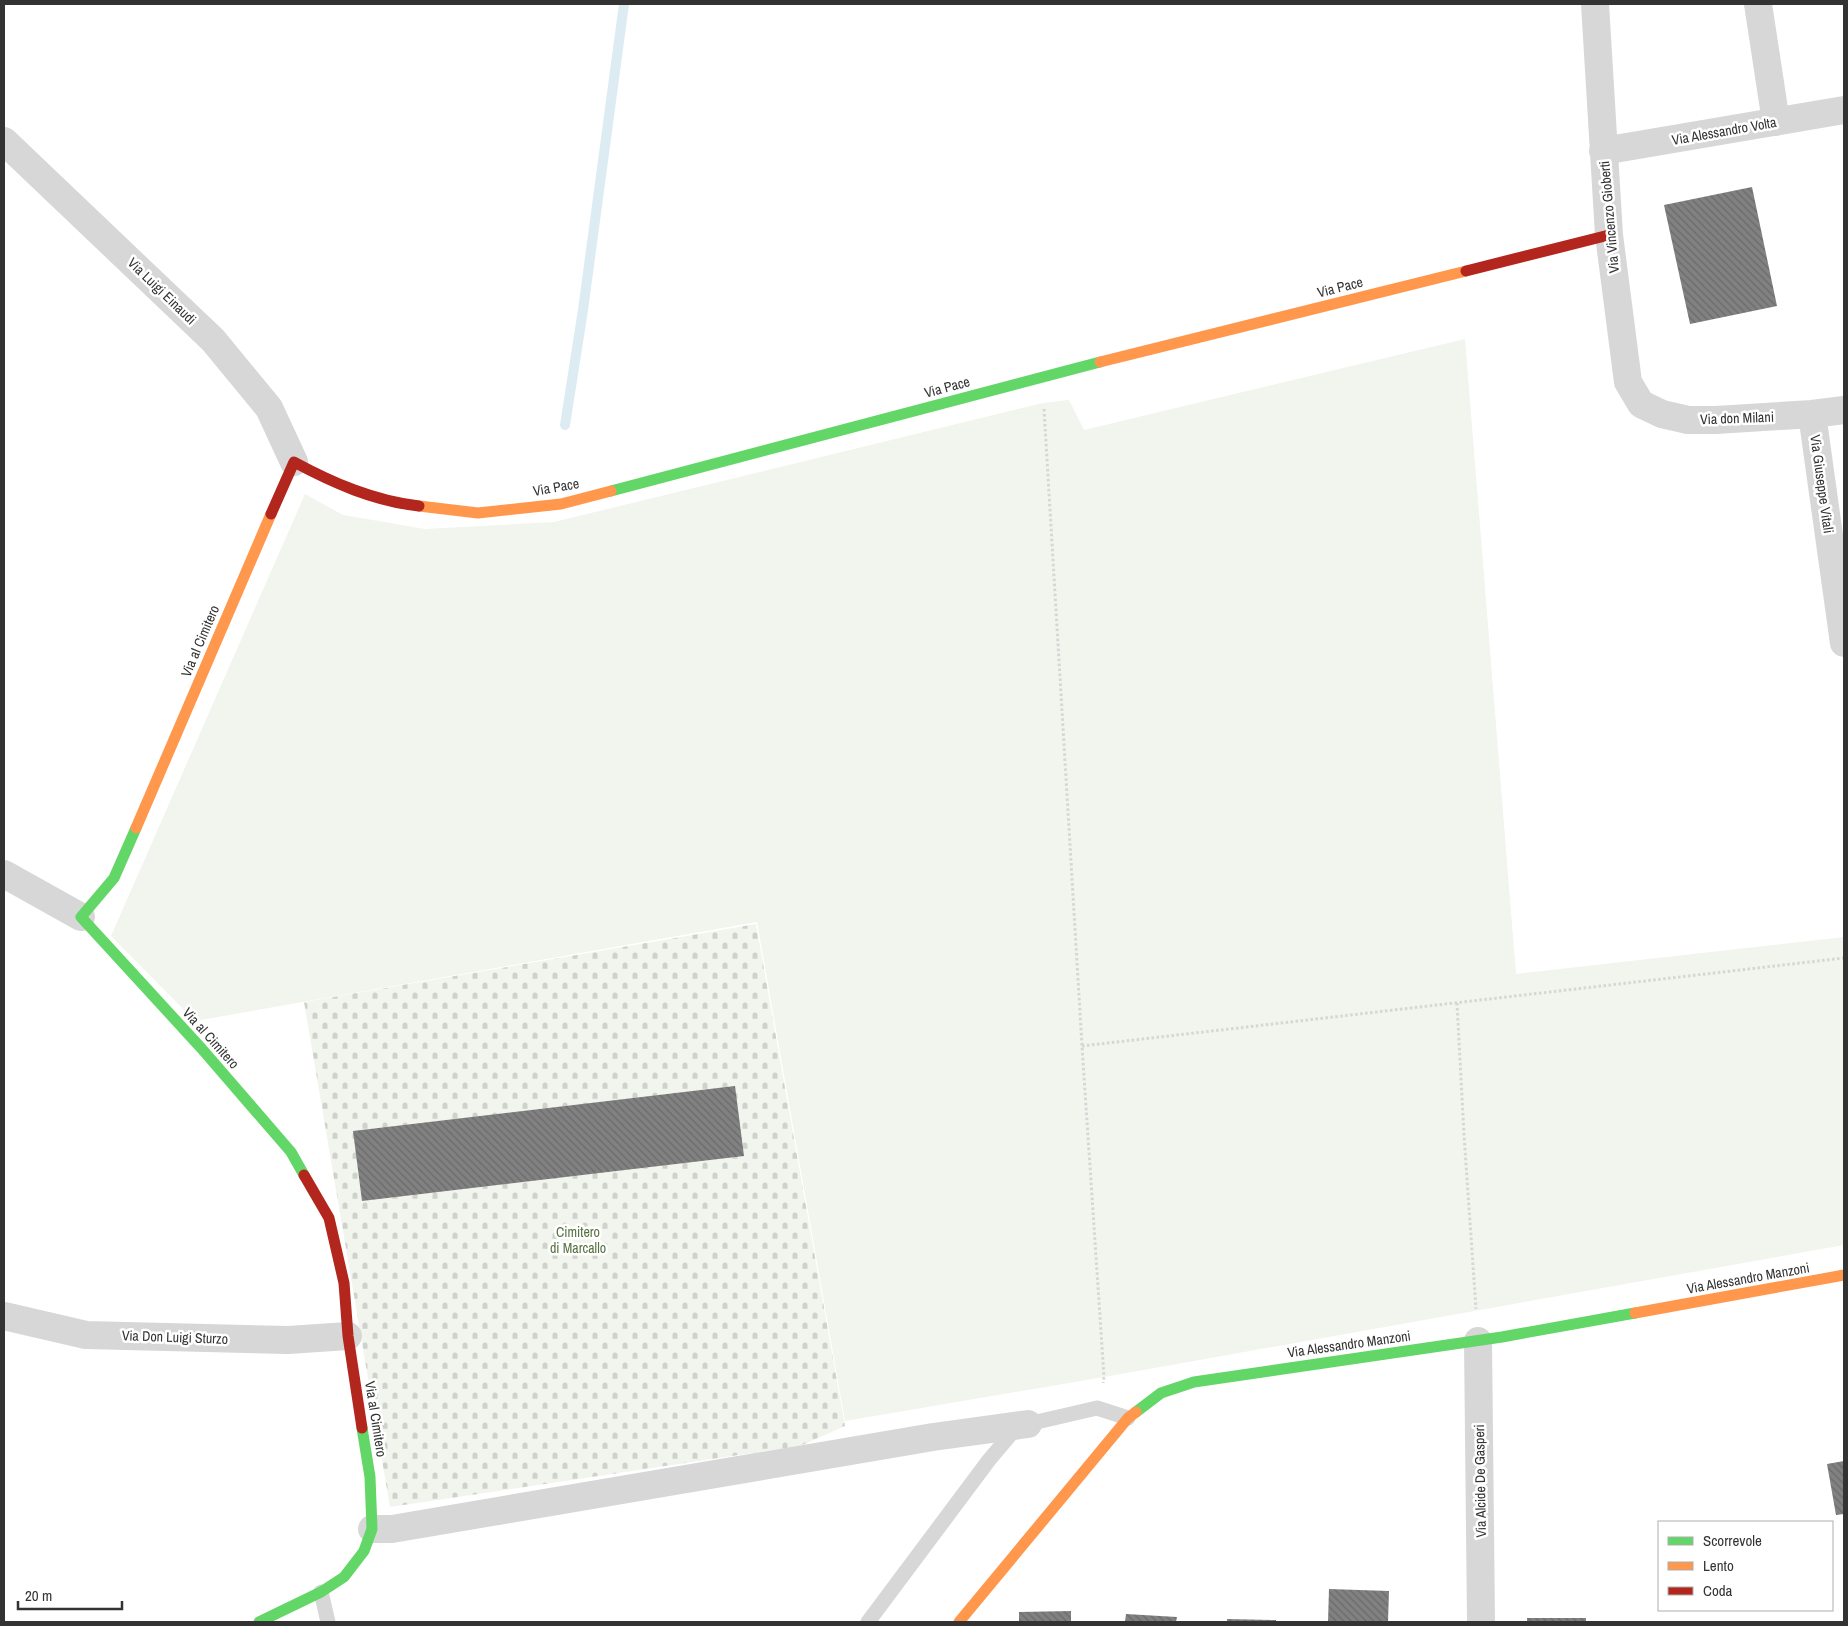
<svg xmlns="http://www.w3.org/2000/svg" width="1848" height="1626" viewBox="0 0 1848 1626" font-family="'Archivo Narrow',sans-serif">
<defs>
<pattern id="cemetery-stones" width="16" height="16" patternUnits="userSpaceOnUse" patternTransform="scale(1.25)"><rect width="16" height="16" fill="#f1f5ed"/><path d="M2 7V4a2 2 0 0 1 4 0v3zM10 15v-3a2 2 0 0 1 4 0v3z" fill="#cfd2cc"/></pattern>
<pattern id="building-back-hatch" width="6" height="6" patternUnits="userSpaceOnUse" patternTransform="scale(1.25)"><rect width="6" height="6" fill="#818181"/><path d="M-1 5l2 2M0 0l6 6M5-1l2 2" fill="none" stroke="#6a6a6a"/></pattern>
</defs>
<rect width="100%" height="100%" fill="#fff"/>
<path fill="url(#cemetery-stones)" d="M756,924L845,1426L800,1446L390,1507L304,1002Z"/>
<path fill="#f1f5ed" d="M1465,339L1516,974L1844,937V1245L1104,1377L845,1421L757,922L195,1021L111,936L305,494L343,515L425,529L554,522L1043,403L1069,400L1084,430Z"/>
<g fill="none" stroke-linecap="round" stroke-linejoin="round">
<path stroke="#ddebf3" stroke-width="10" d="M565,425L583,310L624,4"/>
</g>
<path fill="url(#building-back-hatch)" d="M1752,187L1777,306L1690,324L1664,205Z
M735,1086L744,1156L362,1201L353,1131Z
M1844,1461V1514L1836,1515L1827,1464Z
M1329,1589L1389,1591L1388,1622H1328Z
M1071,1611V1622H1019V1612Z
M1126,1614L1177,1617L1176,1622H1125Z
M1527,1618H1586V1622H1527Z
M1227,1619L1276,1620V1622H1227Z"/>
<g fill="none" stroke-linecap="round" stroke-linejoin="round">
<path stroke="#d6d6d6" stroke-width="3" stroke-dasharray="2.5 2.5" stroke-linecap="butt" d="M1044,409L1082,1046L1104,1377L1103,1383
M1457,1003L1464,1135L1476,1309
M1082,1046L1844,958"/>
<path stroke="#d7d7d7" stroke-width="15" d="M321,1592L328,1622
M868,1622L989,1460L1011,1434L1028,1424L1097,1408L1128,1418"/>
<path stroke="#d7d7d7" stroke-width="28" d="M1595,4L1609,235L1628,382L1641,404L1662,414L1688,420H1716L1812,414L1844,410
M1758,4L1776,122
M4,141L213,340L269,408L294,462
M1603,151L1844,110
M1812,414L1844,643
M4,874L81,917
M4,1316L86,1335L288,1340L348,1336
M1478,1341L1481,1622
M372,1529H392L933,1437L1028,1424"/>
<path stroke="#63d668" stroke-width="11" d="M611,491L1100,362
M136,828L114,878L81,917L202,1049L291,1152L304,1175
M1136,1412L1161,1393L1194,1382L1502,1337L1635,1313
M259,1622L321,1592L344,1577L364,1551L372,1529L370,1477L362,1428"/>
<path stroke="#ff974d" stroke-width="11" d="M1100,362L1466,271
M419,506L478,513L561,504L611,491
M136,828L271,514
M1635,1313L1844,1275
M959,1622L1128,1418L1136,1412"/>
<path stroke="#b3261e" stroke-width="11" d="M1466,271L1609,235
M271,514L294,462C333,483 374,501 419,506
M304,1175L329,1218L344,1283L348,1336L362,1428"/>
</g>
<g text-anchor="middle" stroke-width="5" stroke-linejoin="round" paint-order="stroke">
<g font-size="14" fill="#333" stroke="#fff">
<text transform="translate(1724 131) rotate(-10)" y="5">Via Alessandro Volta</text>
<text transform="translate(1609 217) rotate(-95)" y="5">Via Vincenzo Gioberti</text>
<text transform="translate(1340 287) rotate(-14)" y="5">Via Pace</text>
<text transform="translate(162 291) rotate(44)" y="5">Via Luigi Einaudi</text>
<text transform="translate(947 387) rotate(-15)" y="5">Via Pace</text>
<text transform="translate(1737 418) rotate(-2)" y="5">Via don Milani</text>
<text transform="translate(1822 484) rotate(82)" y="5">Via Giuseppe Vitali</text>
<text transform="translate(556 487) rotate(-10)" y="5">Via Pace</text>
<text transform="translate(200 641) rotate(-67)" y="5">Via al Cimitero</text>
<text transform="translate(211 1038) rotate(48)" y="5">Via al Cimitero</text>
<text transform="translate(1748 1278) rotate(-10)" y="5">Via Alessandro Manzoni</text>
<text transform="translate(175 1337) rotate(2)" y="5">Via Don Luigi Sturzo</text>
<text transform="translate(1349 1344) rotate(-8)" y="5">Via Alessandro Manzoni</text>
<text transform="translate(376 1419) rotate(81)" y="5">Via al Cimitero</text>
<text transform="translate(1480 1481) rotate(-91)" y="5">Via Alcide De Gasperi</text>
</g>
<g font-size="14" fill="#56703f" stroke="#fff">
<text x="578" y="1237">Cimitero<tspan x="578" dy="16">di Marcallo</tspan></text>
</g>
</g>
<rect width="1848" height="1626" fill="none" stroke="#333333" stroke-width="10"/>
<rect x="1658" y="1521" width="175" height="90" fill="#ffffff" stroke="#adadad"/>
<rect x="1668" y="1537" width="25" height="8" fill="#63d668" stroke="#adadad"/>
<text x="1703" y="1546" font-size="15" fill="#333333">Scorrevole</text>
<rect x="1668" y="1562" width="25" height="8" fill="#ff974d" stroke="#adadad"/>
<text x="1703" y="1571" font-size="15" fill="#333333">Lento</text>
<rect x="1668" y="1587" width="25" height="8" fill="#b3261e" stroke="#adadad"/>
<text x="1703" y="1596" font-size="15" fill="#333333">Coda</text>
<path d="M18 1601v8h104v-8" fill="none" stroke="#333333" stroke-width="2.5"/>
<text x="25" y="1601" font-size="15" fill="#333333" stroke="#ffffff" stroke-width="4" paint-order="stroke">20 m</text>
</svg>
